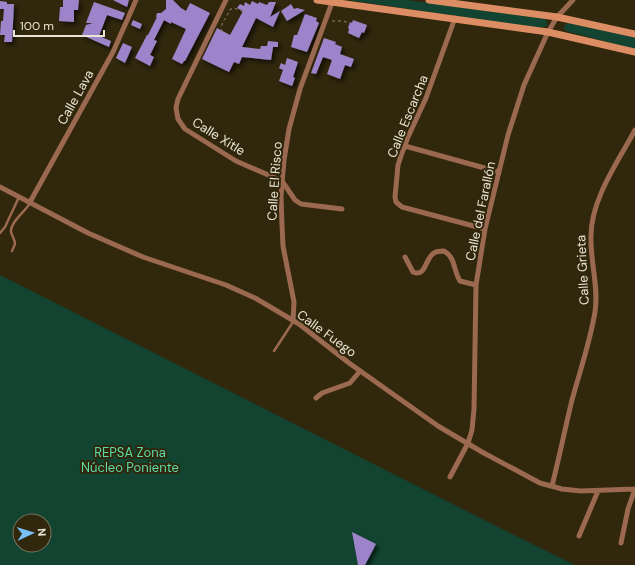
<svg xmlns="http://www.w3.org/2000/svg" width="635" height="565" viewBox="0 0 635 565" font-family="'DM Sans',sans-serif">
<defs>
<filter id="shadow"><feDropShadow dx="3" dy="3" stdDeviation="2" flood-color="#0009"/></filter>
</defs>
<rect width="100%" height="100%" fill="#30270c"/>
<path fill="#124431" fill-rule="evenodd" d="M348,0H407L546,19L547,26L538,28Z
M568,23L617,33L635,38V49L569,32L564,29L565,25Z
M0,275L510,533L575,565H0ZM20,521H44V545H20Z"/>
<path fill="#9d84ca" filter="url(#shadow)" d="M63,0H79L78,10H74V22L59,21L60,7H63Z
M113,0H129L127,7Z
M166,0H173L181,8L186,11L190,3L210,13L185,61H184L182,64L172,59L186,29L171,22V24L164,20L154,40L157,41L150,55L154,57L150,66L135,58L147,35H148L157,17H156L157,13H161L166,9Z
M0,1L7,2V4H14L12,42H4L5,35H0L1,21H3L4,9H0Z
M252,1L258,4L259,2L267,5L269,2H276L270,17L280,11L273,27L256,18L242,47L260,49L261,46H267L268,41L278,42V47H273L271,60L242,57L239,64L234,62L229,72L202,59L217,28L230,35L243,11L237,8L240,4L244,6L245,2L250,5Z
M94,2L125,13L122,20L107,15L99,36L111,41L109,47L82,35L86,25L93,23H86Z
M291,4L294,9L297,8L305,10L287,21L281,11Z
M305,14L317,18L316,21L319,23L307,52L291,47L294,35H297Z
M133,20L142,24L140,29L131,25Z
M353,20L367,25L364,33L362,32L359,38L348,33L349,29L348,28L350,22L352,23Z
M324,38L336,42L335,44L342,47L340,54L354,59L351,67L345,65L340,79L327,74L332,60L323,57L316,74L311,73Z
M123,43L132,47L125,63L116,58Z
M287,58L298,62L293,77L295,78L292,86L279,81L283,70L279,68L281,63L285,65Z
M352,532L376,544L365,565H358Z"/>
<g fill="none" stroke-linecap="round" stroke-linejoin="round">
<path stroke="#8c846f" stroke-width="1" stroke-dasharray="3 3" stroke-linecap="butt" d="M332,21H343L349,23
M222,32C220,19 227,21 229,10L234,8L244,12"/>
<path stroke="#9b694f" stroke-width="2.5" d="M0,233L5,227L19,197
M12,251L15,244C15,240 12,236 11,232C10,222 25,212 30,203
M274,351L293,322"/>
<path stroke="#9b694f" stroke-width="5" d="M226,0L178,99L176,108L178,119L185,129L236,161L282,181L295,200L301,204L342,209
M455,18L426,98L408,137L401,156L398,165L395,197L396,202L402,207L485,229
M405,146L499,172
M0,187L88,233L143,257L226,285L255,298L299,324L349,363L438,426L482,452L540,483L562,489L581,491L635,489
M30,202L113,52L136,0
M405,257L413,272C426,278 425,258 434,253C437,251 441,251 444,251C456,258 453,270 460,281L476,285
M293,321L294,302L283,246L282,225L281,196L284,160L289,129L300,89L333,0
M316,398L322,393L350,383L360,371
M450,477L468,443L472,430L474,409L476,285L485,229L508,135L524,85L548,32L557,17L573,0
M552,486C559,458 565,429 572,400C580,371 590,342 595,312C599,286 590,262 591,236C591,199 618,162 635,130
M579,536L598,491
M621,543L628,509L635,489"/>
<path stroke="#dc8d63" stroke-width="7" d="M317,0L548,32L635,52
M429,0L557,17L635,34"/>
</g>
<g text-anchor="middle" stroke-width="4" stroke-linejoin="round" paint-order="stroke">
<g font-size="13" fill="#ebe5d5" stroke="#30270c">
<text transform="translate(75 97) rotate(-61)" y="5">Calle Lava</text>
<text transform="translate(407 116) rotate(-68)" y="5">Calle Escarcha</text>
<text transform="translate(219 136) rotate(32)" y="5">Calle Xitle</text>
<text transform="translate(274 181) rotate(-86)" y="5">Calle El Risco</text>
<text transform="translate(480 211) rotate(-78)" y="5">Calle del Farallón</text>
<text transform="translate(582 270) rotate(-93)" y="5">Calle Grieta</text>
<text transform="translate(327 333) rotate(36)" y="5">Calle Fuego</text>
</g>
<g font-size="13" fill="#5bdba9" stroke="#30270c">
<text x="130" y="457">REPSA Zona<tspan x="130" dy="15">Núcleo Poniente</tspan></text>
</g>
</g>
<g transform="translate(32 533) rotate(86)"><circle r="19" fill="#30270c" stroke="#7b735c"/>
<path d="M0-3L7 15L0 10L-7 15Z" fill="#78bff7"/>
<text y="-6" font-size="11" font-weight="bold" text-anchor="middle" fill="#ebe5d5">N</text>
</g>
<path d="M14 30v6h90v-6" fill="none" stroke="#ebe5d5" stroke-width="2"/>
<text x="20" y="30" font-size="12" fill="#ebe5d5" stroke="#30270c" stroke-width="3" paint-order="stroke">100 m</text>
</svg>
